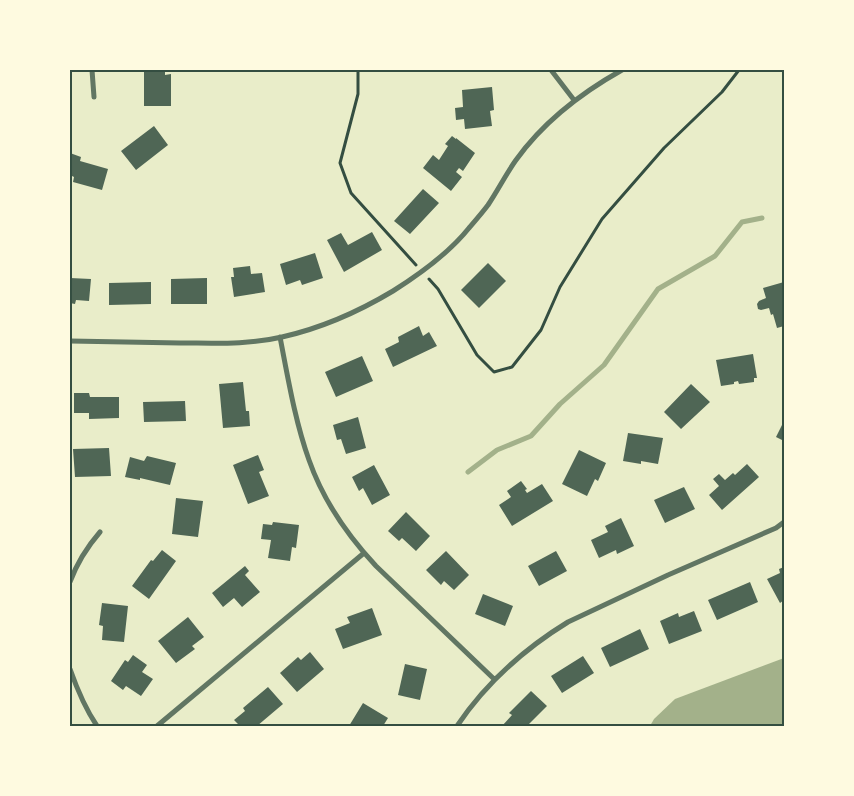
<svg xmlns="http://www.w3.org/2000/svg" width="854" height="796" viewBox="0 0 854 796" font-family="'Nunito Sans',sans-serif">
<rect width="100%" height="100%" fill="#e9edc9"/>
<path fill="#a3b18a" d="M784,658V726H650L654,719L675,699Z"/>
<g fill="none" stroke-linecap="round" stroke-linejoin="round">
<path stroke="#a3b18a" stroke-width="5" d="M468,472L497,450L531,436L560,404L604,365L658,289L715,256L742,222L762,218"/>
</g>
<path fill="#4f6655" d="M144,70H165V75L171,74V106H144Z
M492,87L494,110L490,111L492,126L465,129L464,119L456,120L455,108L463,107L462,90Z
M154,126L168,145L136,170L121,151Z
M452,136L456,139V138L475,153L463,171L459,168L456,172L462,177L451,191L423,168L433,155L439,160L448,146L445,144Z
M70,153L81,157L80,161L108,169L102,190L73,182L74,177L70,175Z
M423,189L439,203L410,234L394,221Z
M372,232L382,250L344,272L327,240L341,233L348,245Z
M315,253L323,278L302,285L300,280L286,285L280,264Z
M488,263L506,281L479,308L461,290Z
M250,266L251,274L262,273L265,292L234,297L231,277H234L233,268Z
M70,278L91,279L89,301L76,300L75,304L70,303Z
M207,278V304H171V279Z
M151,282V304L109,305V283Z
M784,282V326L777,328L773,314L771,315L769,308L761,310L758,309L757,304L759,301L766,298L763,288Z
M419,326L423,336L429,332L437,346L393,367L385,349L399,342L398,337Z
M753,354L757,378H754V382L739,384L738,381L734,382V384L721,386L716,360Z
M362,356L373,381L336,397L325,372Z
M243,382L246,411H249L250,426L223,428L219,384Z
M691,384L710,402L681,429L664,412Z
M74,393H89L90,397H119V418L89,419V413H74Z
M185,401L186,421L144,422L143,402Z
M358,417L366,448L346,454L341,439L337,440L333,425Z
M784,421V441L776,437Z
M628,433L663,438L658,464L641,461V464L623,461Z
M109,448L111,476L75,477L73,449Z
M579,450L606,463L598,481L595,479L587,496L562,484Z
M258,455L264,470L259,472L269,496L248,504L233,465Z
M147,456L176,463L170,485L140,478V480L125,477L130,457L144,461Z
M747,464L759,477L722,510L709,495L719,486L713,479L719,474L725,480L733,473L735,475Z
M374,465L390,495L372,505L363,488L359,491L352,477Z
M521,481L527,489L525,490L527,493L542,484L553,501L512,526L499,505L511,497L507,491Z
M684,487L695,509L665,523L654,500Z
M176,498L203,501L198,537L172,534Z
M406,512L430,536L416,551L402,538L399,541L388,531Z
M621,518L634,546L617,554L616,550L599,558L591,540L608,532L605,526Z
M273,522L299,525L296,548L292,547L290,561L268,558L271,540L261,539L263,524L272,525Z
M162,550L176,561L149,599L132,586L151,560L153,561Z
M446,551L469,575L454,590L444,581L441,585L426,570Z
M556,551L567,571L539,586L528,566Z
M245,566L249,571L245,575L260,592L242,607L234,598L223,607L212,593Z
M784,567V600L780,603L767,579L780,573L779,569Z
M750,582L758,602L717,620L708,600Z
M483,594L513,606L505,626L475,614Z
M102,603L128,606L124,642L102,640L103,626L99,625Z
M372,608L382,635L343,649L335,629L350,623L347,617Z
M694,611L702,631L669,644L660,621L678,613L679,617Z
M188,617L204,637L192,646L195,649L176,663L158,641Z
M640,629L649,649L610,667L601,648Z
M310,652L324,669L297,692L280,673L298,657L301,660Z
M133,655L147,665L142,672L153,679L141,696L126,686L123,690L111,681L125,660L128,662Z
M583,656L594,673L562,693L551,676Z
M405,664L427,669L420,700L398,695Z
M268,687L283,704L257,726H240L234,720L245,711L243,708Z
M531,691L547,706L527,726H502L512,715L509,713Z
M363,703L388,718L383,726H349Z"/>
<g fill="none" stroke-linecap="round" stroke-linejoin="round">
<path stroke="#344e41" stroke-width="3" d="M358,70V94L340,163L351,193L416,265
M429,279L438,289L477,355L494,372L512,367L541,330L560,287L602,219L664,148L722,92L739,70"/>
<path stroke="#617663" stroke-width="5" d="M92,70L94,97
M551,70L574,100
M280,337C288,378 295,421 309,460C323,500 348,536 376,566L494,679
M70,341C107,342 143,342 180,343C214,343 248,345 282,337C322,328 358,312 393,291C420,274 449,253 469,228C475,221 482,213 488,205C498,190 506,174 516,160C544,121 581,93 622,70
M70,582C77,563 87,547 100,532
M70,669C77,689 85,708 97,726
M157,726L364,553
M457,726C486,683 524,649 568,622L668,575L776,528L784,522"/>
</g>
<rect width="854" height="796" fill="none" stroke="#fefae0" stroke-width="142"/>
<rect x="71" y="71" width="712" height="654" fill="none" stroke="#344e41" stroke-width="2"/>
</svg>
